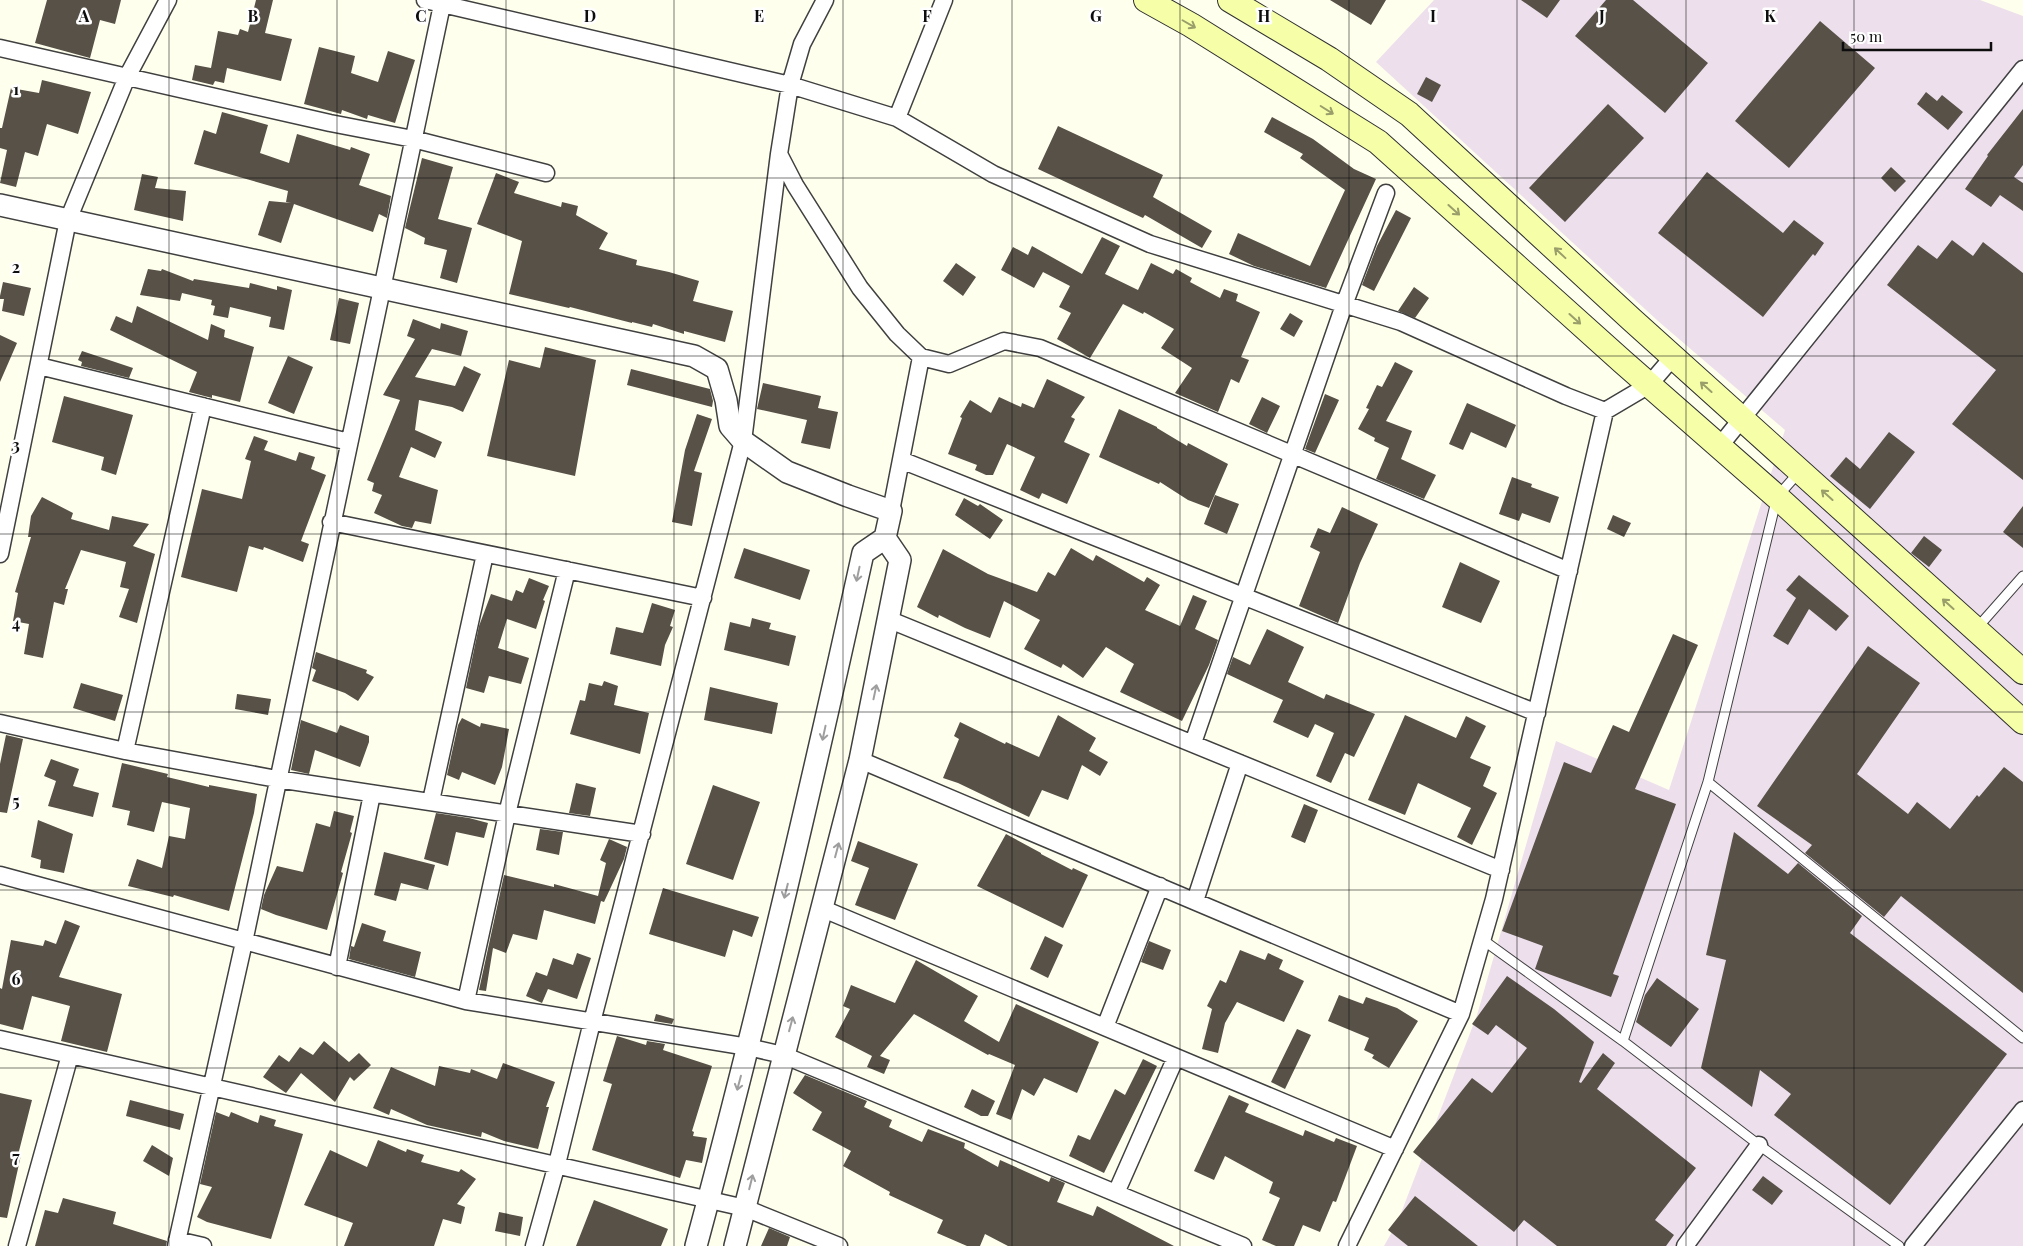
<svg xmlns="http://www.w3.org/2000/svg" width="2023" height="1246" viewBox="0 0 2023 1246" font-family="'Playfair Display',serif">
<rect width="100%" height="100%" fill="#ffffed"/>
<path fill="#ede0ec" d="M1434,0H1980L2023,16V1246H1384L1398,1221L1477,1015L1556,741L1669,790L1785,430L1658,321L1376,62Z"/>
<path fill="#575148" d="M47,0H121L115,24L100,20L90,58L35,43Z
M256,0H273L265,33L292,39L281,81L227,68L224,83L215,81L213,85L192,80L195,65L211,68L218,31L238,35L240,29L248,32Z
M1330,0H1386L1371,25Z
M1521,0H1560L1547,18Z
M1606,0H1633L1708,63L1665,113L1575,36Z
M1820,21L1875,68L1789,168L1735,121Z
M319,47L355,56L351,73L378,82L388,51L415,60L395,123L368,115L367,119L342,110L341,114L304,104Z
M1426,77L1441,85L1432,102L1417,94Z
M42,80L91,92L78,134L47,124L38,156L25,152L16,187L0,183L7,150L0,148V128H2L11,88L39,93Z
M1926,92L1937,101L1942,95L1963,112L1948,130L1917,104Z
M1608,104L1644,138L1565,222L1529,188Z
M2023,109V165L2014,177L2023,183V211L2000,195L1991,207L1965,189L1988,156L1987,155Z
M222,112L268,125L260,153L289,163L297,134L350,150L351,147L370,154L359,185L391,196L387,218L379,214L373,232L294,204L281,243L258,235L269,201L291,203L286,202L288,191L194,164L204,130L216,134Z
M1272,117L1313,139L1354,169L1376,179L1326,288L1254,266L1229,254L1238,233L1310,266L1345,190L1300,158L1303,154L1264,132Z
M1058,126L1163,175L1153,197L1212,231L1202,248L1145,215L1143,218L1038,169Z
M422,158L453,167L438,219L472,228L457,283L440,278L447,250L424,244L425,238L405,228Z
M1891,167L1906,181L1895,192L1881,178Z
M1707,172L1783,233L1794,220L1824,243L1815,256L1813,254L1763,317L1658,233Z
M496,173L519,182L514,193L561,207L562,202L578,206L576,215L608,233L599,249L637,260L636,265L669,272L699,281L693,301L733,311L725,342L684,331V334L653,324L652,327L632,322V323L570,307L569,308L509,294L522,241L477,224Z
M142,174L158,177L155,188L186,191L183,221L134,210Z
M1396,210L1411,218L1374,291L1362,285L1377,246Z
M1102,237L1120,246L1105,274L1138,290L1151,263L1173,274L1176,269L1192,278L1190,282L1220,298L1224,289L1238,294L1236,301L1260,312L1241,357L1249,360L1239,383L1231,379L1218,412L1175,393L1192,368L1161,348L1174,329L1144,312L1143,314L1123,304L1090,358L1057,339L1071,313L1059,307L1070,286L1043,272L1034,288L1001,270L1013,247L1028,255L1032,246L1082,274Z
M1952,240L1973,256L1983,242L2023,273V480L1952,424L1996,370L1887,285L1918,245L1937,259Z
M956,263L976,277L963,296L943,281Z
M148,269L161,271L162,269L193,281L194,279L249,288L250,283L277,290V286L292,290L284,330L269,327L271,317L230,307L228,318L213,315L215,306L211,305L212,300L182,293L180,301L140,295Z
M3,282L31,288L24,316L2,311L4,299H0V296Z
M1414,287L1429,298L1415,318L1398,311Z
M339,298L359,303L350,344L330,340Z
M137,306L208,340L211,324L225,330L224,337L254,347L240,402L212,395V398L189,392L197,372L110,330L116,316L132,323Z
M1290,313L1303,321L1294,337L1280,329Z
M413,319L440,329L441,323L468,331L461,356L432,349L415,377L455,386L464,366L481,374L463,412L452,407L419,400L415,430L442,442L435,458L411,447L399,477L438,490L431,524L415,521L412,528L402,526L374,513L382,495L372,491L374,483L367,480L400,400L383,395L415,339L407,336Z
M0,335L17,343L0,382Z
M545,347L596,360L575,476L487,456L509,360L540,368Z
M82,351L133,368L129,378L81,366L82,362L78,360Z
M288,356L313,367L294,414L268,403Z
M1395,362L1413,371L1386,421L1412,431L1401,459L1436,475L1424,499L1376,479L1389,448L1374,441L1375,438L1358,429L1369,409L1366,408L1377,385L1382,387Z
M631,369L710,389L713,401L712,407L627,385Z
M1047,379L1085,397L1071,417L1075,419L1064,442L1090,454L1067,504L1042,493L1039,499L1020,490L1035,457L1007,444L993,475H986L975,470L977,465L948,454L962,418L960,417L970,400L991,413L999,397L1021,407L1022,403L1034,408Z
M763,383L821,396L818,408L838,412L830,449L801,443L807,420L757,409Z
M1325,394L1339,400L1315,453L1305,449Z
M64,396L133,415L116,475L101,470L104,457L52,442Z
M1262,397L1280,406L1267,433L1249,424Z
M1467,403L1516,425L1506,448L1471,432L1463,450L1449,444Z
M1119,409L1157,427V428L1187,446L1188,443L1228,464L1209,508L1188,500L1160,482L1159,484L1099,457Z
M697,414L712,419L694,471L702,473L692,526L672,522L685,450Z
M1889,432L1915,452L1870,509L1830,476L1846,457L1860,469Z
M254,436L268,441L264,450L296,461L299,452L315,457L311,469L326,475L301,541L309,544L303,562L264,547L263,550L249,546L237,592L181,577L202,489L242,499L251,461L245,459Z
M1512,477L1532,484L1531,487L1559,497L1550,523L1522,513L1519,521L1499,514Z
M1215,495L1239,504L1227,534L1204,524Z
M42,497L73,513L71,519L109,530L112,516L149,524L133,546L155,554L137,623L119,617L129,589L120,587L126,562L81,550L65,589H68L64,605L54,602L43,658L24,654L29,624L13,621L18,593L15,592L31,537H28L31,516Z
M964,498L978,506L980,504L1003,520L990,539L955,515Z
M2023,506V548L2003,532Z
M1342,507L1378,524L1360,563L1338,623L1299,606L1320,552L1310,547L1318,528L1330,533Z
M1613,515L1631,523L1624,537L1607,529Z
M1924,536L1942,550L1929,567L1911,553Z
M744,548L810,570L800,600L734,578Z
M1071,548L1093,561L1096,555L1144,582L1147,577L1160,585L1145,610L1180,626L1193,595L1207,601L1195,629L1218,640L1209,665L1182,721L1120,692L1134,664L1106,647L1083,678L1063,664L1061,668L1024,649L1040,620L1004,601L990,638L965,628L939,615L938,618L917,607L943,549L988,574L1037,592L1048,572L1055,576Z
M1460,562L1500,581L1481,623L1442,607Z
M1799,575L1849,616L1836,631L1809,609L1788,645L1773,636L1796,598L1786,590Z
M529,578L549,586L543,600L545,601L536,629L507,619L498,648L529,658L521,684L489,676L484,693L466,688L479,626L491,594L512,601L516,590L523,593Z
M652,603L675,610L670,626L673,627L665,645L661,666L610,654L616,627L643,633Z
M752,618L771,623L769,629L796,636L789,666L724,650L730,622L750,627Z
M1267,629L1304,647L1288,682L1324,699L1326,694L1375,714L1354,757L1345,753L1331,783L1316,776L1334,733L1315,724L1308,738L1273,722L1283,700L1227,674L1233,657L1250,665Z
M1673,634L1698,645L1635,789L1676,804L1613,974L1619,976L1611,997L1535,969L1543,946L1502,931L1564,762L1591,773L1613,725L1629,732Z
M1868,646L1920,683L1857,774L1908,814L1917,802L1950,829L1977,795L1979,797L2004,767L2023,782V993L1901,896L1884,917L1805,853L1812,845L1757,806Z
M316,652L367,670L366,673L374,677L358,701L345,693L312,681L316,670L312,668Z
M604,681L618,686L614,705L649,713L640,754L570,734L580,700L585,701L589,683L602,686Z
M81,683L123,695L115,721L73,708Z
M710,687L778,703L772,734L704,720Z
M237,694L271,699L268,715L235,709Z
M1058,715L1096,738L1089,751L1108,762L1100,776L1082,765L1068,800L1042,790L1029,817L958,783L943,778L959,739L954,736L960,722L1005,744L1006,742L1039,757Z
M1405,715L1456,738L1466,716L1486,726L1470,758L1491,767L1483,786L1497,793L1472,845L1457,837L1471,808L1418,783L1405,815L1368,800Z
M462,718L480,727L481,723L509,729L502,767L495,785L462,772L459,780L447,775L458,725Z
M301,720L337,733L340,725L369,736V742L360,767L315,750L309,774L291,770Z
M6,735L23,739L7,813L0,812V764Z
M51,759L79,769L73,786L99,793L93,817L48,806L56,781L44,776Z
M122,763L168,774L167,777L209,787V785L257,794L254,813L229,911L174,895L173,897L128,886L137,859L162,868L169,836L185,839L190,808L162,802L154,832L127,825L130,811L112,807Z
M576,783L596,788L590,816L569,813Z
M713,785L760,802L733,880L686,864Z
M1304,804L1318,810L1305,843L1291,837Z
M334,811L354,816L350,832L352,833L341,872L343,873L327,930L276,915L261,909L264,895L277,866L303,872L316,823L330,827Z
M436,813L469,818L488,823L484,838L456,832L448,866L424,859Z
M38,820L73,834L64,873L40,868L41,860L31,857Z
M540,829L563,832L559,855L536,850Z
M1734,832L1788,874L1798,863L1862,916L1850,933L2007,1054L1890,1205L1774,1115L1791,1094L1760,1070L1752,1107L1701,1068L1726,960L1706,955Z
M1006,834L1041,853V854L1072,870L1073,868L1088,875L1063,928L977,886Z
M609,839L627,847L624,859L604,902L601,901L595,924L544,910L537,940L513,934L506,953L493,948L486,991L479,990L504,875L554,887V884L598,896L606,863L600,860Z
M858,841L918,864L895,920L855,905L869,868L851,861Z
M384,852L435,865L428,890L401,883L396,901L374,895Z
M663,888L759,917L752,937L733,930L725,957L649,934Z
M65,920L80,926L59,977L122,994L107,1052L61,1041L70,1006L32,996L23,1030L0,1024V988L2,989L11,940L43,946L45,940L56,944Z
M362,923L386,931L383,941L421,952L415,977L349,959L351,946L354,947Z
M1045,936L1063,945L1048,978L1030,969Z
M1149,941L1171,950L1163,970L1141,962Z
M1240,950L1265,960L1268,953L1283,960L1279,969L1304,981L1284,1022L1237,1002L1225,1023L1218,1053L1202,1049L1212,1009L1207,1006L1220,980L1226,983Z
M577,953L591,958L577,999L548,989L542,1003L526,996L536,972L547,976L553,958L573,965Z
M916,960L978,996L964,1021L999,1042L1016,1004L1099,1042L1077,1093L1044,1078L1034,1096L1022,1089L1011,1120L996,1114L1015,1065L989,1054L988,1055L914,1014L880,1056L890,1060L884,1074L867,1067L872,1056L835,1037L850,1009L843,1006L851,985L895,1003Z
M1507,976L1554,1009L1594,1042L1579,1082L1581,1083L1603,1053L1615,1063L1597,1089L1696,1168L1655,1220L1674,1235L1666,1246H1557L1524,1220L1514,1232L1413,1152L1472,1078L1492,1093L1527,1048L1496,1025L1488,1035L1472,1024Z
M1657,978L1699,1009L1671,1047L1636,1022L1645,995Z
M1339,995L1363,1004L1366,997L1397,1008L1418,1021L1389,1068L1372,1058L1374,1055L1364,1050L1369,1038L1328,1021Z
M656,1014L674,1019L672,1024L654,1021Z
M1297,1029L1311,1035L1285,1089L1271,1082Z
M617,1036L646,1045L647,1041L665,1044L663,1050L712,1066L692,1131L694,1132L693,1136L707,1138L702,1163L686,1160L680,1178L592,1150L612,1084L603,1081Z
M324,1041L349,1062L359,1053L371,1065L354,1081L350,1077L335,1102L301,1073L286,1093L263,1077L279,1055L289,1062L300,1047L313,1055Z
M1143,1059L1157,1066L1104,1173L1069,1156L1078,1135L1090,1140L1115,1089L1125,1095Z
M503,1063L555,1082L546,1107H549L538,1149L504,1141L482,1132L481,1137L427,1125L391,1109L389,1115L373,1108L391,1067L435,1086L439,1066L470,1073L471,1069L497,1079Z
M805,1075L867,1101L864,1107L892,1120L889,1127L922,1142L928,1129L965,1143L964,1148L998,1167L1000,1160L1049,1182L1051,1177L1065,1183L1057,1202L1093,1216L1097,1206L1174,1246H1008L985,1234L980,1246H967L937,1233L943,1220L889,1195L890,1192L843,1166L851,1151L812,1130L822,1112L793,1093Z
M972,1089L995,1101L988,1116H981L964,1107Z
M0,1093L32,1100L18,1155H21L7,1218L0,1217Z
M1229,1095L1249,1104L1245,1112L1303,1136L1305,1130L1334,1142L1336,1138L1357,1146L1336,1202L1333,1201L1320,1232L1303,1225L1294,1246H1276L1262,1240L1280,1198L1269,1193L1273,1182L1225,1156L1214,1180L1194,1171Z
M130,1100L184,1114L180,1130L126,1116Z
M216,1112L229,1117L231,1112L258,1123L260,1115L276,1120L274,1126L303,1134L271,1239L207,1222L197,1217L212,1187L200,1184Z
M378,1140L406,1152L407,1149L424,1155L421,1162L459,1172L461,1169L476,1179L457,1204L465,1207L461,1224L443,1219L434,1246H344L353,1223L304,1205L330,1150L367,1167Z
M152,1145L173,1158L169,1176L143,1161Z
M1763,1176L1783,1191L1772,1205L1752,1190Z
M1415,1196L1478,1246H1408L1388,1230Z
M63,1198L116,1212L113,1224L167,1241L166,1246H35L45,1210L58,1213Z
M594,1200L668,1229L661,1246H576Z
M499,1212L523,1217L520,1236L495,1231Z
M769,1228L790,1237L787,1246H761Z"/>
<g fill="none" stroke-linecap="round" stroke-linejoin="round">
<g stroke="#404040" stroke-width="11">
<path id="service" d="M1977,628L2023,576
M1708,782L2023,1038
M1483,940L1623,1041L1759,1145L1899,1246
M1623,1041L1708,782L1777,497L1800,471"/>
</g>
<g stroke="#404040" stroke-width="19">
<path id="minor" d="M425,0L790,85L897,118L993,174L1150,244L1401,322L1566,396L1605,411
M0,48L330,123L413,139L546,173
M897,118L944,0
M779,154L795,185L860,288L897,334L921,357L949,364L1004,341L1040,348L1569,571
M39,366L349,442
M1719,447L2023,69
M901,460L1537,713
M891,511L921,357
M331,522L703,598
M0,554L68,220L127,77L168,0
M890,620L1501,870
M0,723L125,751L277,779L642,834
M1193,743L1344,305L1386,193
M125,751L203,406
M860,760L1461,1014
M431,801L485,554
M0,875L466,1001L748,1047L783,1055L1243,1246
M1195,901L1240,763
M821,908L1395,1149
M337,967L372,794
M466,1001L507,814L567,570
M1105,1027L1160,886
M0,1039L745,1208L839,1246
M1116,1193L1176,1057
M177,1240L203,1246
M17,1246L70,1055
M176,1246L244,942L443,0
M534,1246L557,1164L592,1022L743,441L779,154L790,85L802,44L825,0
M1347,1246L1461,1014L1494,899L1605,411L1649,385L1673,357
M1685,1246L1759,1145
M1913,1246L2023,1110"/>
</g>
<g stroke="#404040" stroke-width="24">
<path id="tertiary" d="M0,205L694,356L717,369L726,400L730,426L743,441L787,472L848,496L891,511L885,538L863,553C812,785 758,1017 696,1246
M735,1246L860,760L900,560L885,538"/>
</g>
<g stroke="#2f2f2f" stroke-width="26">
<path id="secondary" d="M1146,0L1191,25L1378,142L1623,362L1777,497L2023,722
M1230,0L1329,59L1409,114L1631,319L2023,672"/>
</g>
<use href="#service" stroke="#fff" stroke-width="9"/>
<use href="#minor" stroke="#fff" stroke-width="16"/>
<use href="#tertiary" stroke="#fff" stroke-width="21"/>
<use href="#secondary" stroke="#f6ffa8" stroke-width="24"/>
</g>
<defs><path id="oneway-shaft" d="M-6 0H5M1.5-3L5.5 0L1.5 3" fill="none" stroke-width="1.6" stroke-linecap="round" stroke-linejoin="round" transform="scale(1.25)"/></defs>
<g stroke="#999e6a">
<use href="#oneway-shaft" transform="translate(1189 24) rotate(30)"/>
<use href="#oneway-shaft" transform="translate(1327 110) rotate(32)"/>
<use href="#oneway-shaft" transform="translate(1454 210) rotate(42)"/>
<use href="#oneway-shaft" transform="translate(1560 253) rotate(-137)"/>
<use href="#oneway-shaft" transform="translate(1575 319) rotate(42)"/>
<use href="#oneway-shaft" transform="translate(1706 387) rotate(-138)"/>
<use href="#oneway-shaft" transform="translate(1827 495) rotate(-138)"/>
<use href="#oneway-shaft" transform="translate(1948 604) rotate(-138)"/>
</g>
<g stroke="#9e9e9e">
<use href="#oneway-shaft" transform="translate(858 574) rotate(102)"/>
<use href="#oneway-shaft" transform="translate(875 692) rotate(-78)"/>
<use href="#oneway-shaft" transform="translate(824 733) rotate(102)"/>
<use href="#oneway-shaft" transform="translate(837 850) rotate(-75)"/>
<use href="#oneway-shaft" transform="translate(786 891) rotate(104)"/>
<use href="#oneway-shaft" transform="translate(791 1024) rotate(-75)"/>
<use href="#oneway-shaft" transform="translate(739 1083) rotate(105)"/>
<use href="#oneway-shaft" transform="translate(751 1182) rotate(-76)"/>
</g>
<path fill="none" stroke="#0d0d0d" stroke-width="1" stroke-opacity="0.55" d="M169,0V1246M337,0V1246M506,0V1246M674,0V1246M843,0V1246M1012,0V1246M1180,0V1246M1349,0V1246M1517,0V1246M1686,0V1246M1854,0V1246M0,178H2023M0,356H2023M0,534H2023M0,712H2023M0,890H2023M0,1068H2023"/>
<g font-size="16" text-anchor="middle" font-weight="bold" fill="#0d0d0d" stroke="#fff" stroke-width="5" stroke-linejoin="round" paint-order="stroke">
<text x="84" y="22">A</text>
<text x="253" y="22">B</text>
<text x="421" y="22">C</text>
<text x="590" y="22">D</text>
<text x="759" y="22">E</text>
<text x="927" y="22">F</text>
<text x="1096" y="22">G</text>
<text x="1264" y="22">H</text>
<text x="1433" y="22">I</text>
<text x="1602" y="22">J</text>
<text x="1770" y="22">K</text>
<text x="16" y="95">1</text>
<text x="16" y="273">2</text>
<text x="16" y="451">3</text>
<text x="16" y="629">4</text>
<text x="16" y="807">5</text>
<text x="16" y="985">6</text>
<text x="16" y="1163">7</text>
</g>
<path d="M1843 42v8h148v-8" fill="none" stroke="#0d0d0d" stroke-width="2.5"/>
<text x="1850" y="42" font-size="15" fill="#0d0d0d" stroke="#ffffff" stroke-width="4" paint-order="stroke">50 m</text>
</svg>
